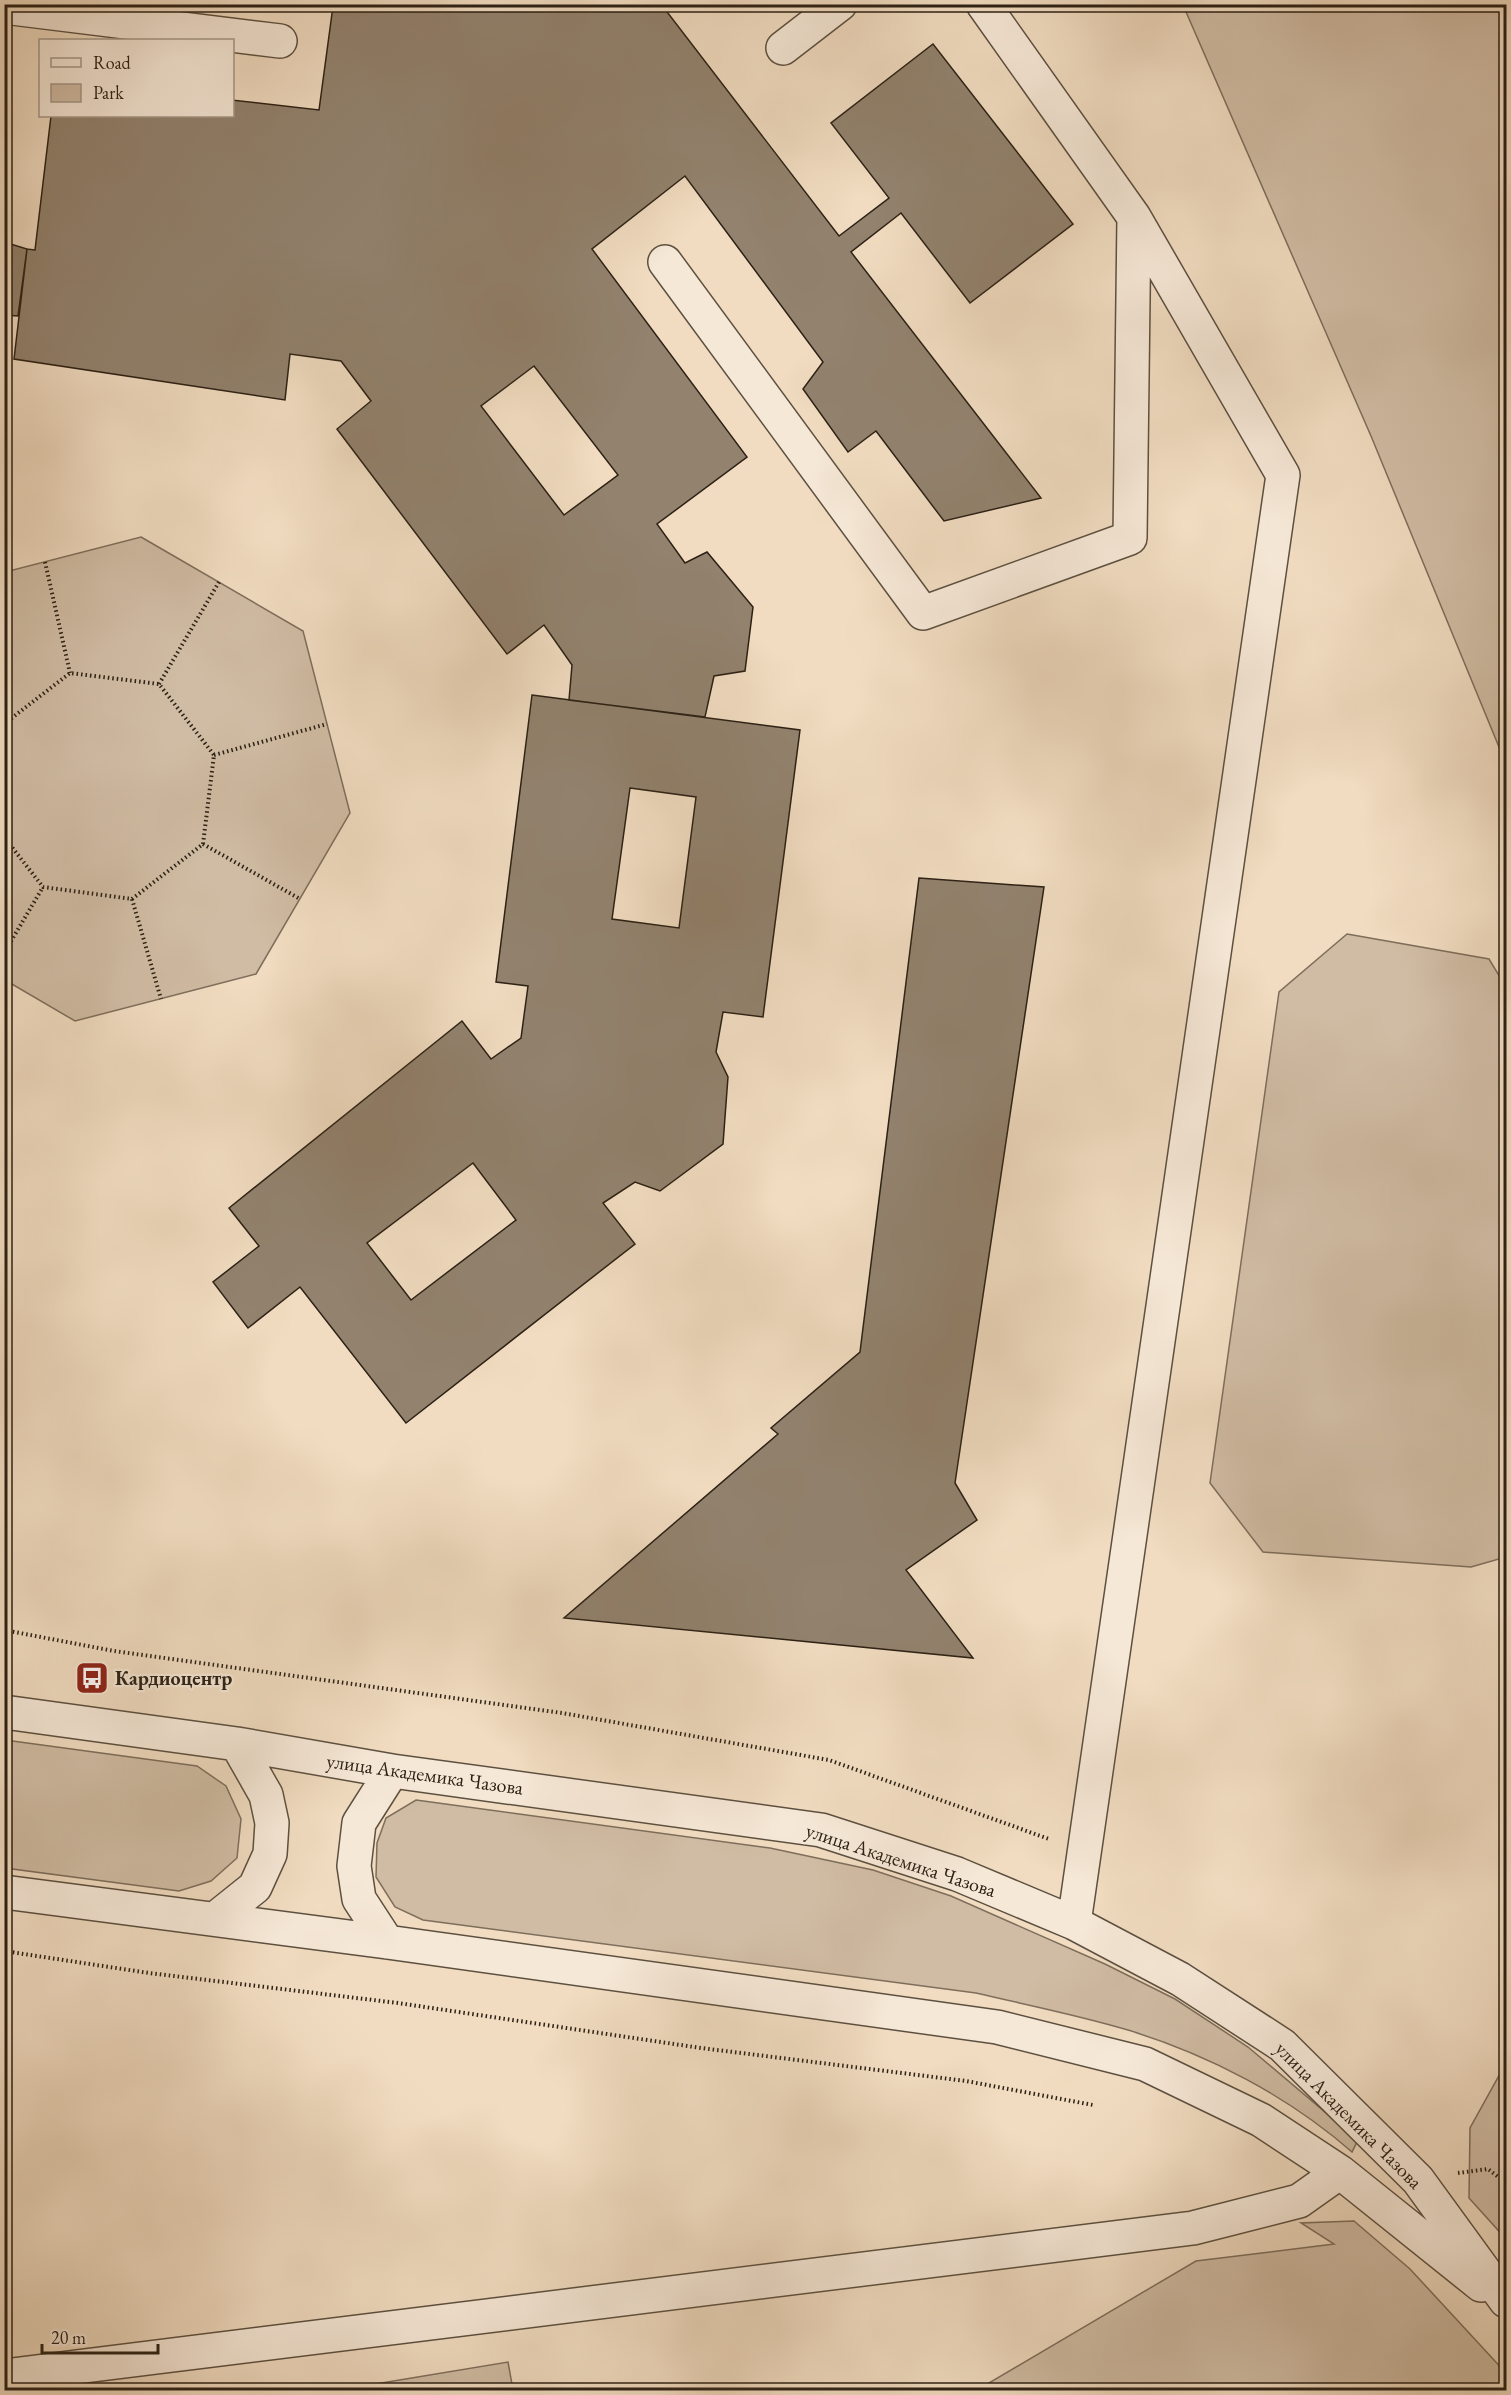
<svg xmlns="http://www.w3.org/2000/svg" width="1511" height="2395" viewBox="0 0 1511 2395" font-family="'EB Garamond',serif">
<rect width="100%" height="100%" fill="#f1dcc1"/>
<filter id="stains"><feTurbulence type="fractalNoise" baseFrequency=".00333" numOctaves="4"/><feColorMatrix values="0 0 0 0 .2 0 0 0 0 .09 0 0 0 0 .02 0 0 0 .5 -.17"/></filter>
<radialGradient id="worn" r=".72"><stop offset=".6" stop-color="#630" stop-opacity="0"/><stop offset="1" stop-color="#630" stop-opacity=".3"/></radialGradient>
<path fill="#d0bca4" stroke="#7e6e5c" stroke-width="1.5" d="M1183,5H1506V764L1371,436Z
M141,537L303,631L350,813L256,974L75,1021L5,980V572Z
M1347,934L1489,959L1506,987V1557L1471,1567L1263,1552L1210,1483L1279,992Z
M5,1740L197,1766L226,1786L241,1819L237,1858L211,1881L179,1891L5,1868Z
M416,1800L770,1848L873,1870L951,1896L1105,1964L1175,1999L1248,2047L1358,2140L1352,2152C1288,2096 1209,2055 1128,2030C1078,2015 1027,2005 976,1993L423,1920L395,1907L376,1877L377,1843L386,1818Z
M1506,2063V2239L1469,2198L1470,2128Z
M1354,2221L1410,2269L1506,2373V2390H977L1196,2261L1334,2244L1301,2223Z
M508,2362L513,2390H339Z"/>
<path fill="#92826e" stroke="#2c2115" stroke-width="1.5" fill-rule="evenodd" d="M322,4H661L839,236L889,198L831,123L933,44L1073,224L970,303L901,213L851,252L1041,498L944,521L876,431L848,452L803,389L823,362L685,176L592,249L747,457L657,524L685,563L707,552L753,607L745,671L714,676L705,717L569,700L572,665L544,625L507,654L337,429L371,401L341,361L290,354L285,400L14,359L27,249L35,250L51,116H232V100L319,110L333,6ZM534,366L618,475L564,515L481,406Z
M4,242L27,249L18,316L4,315Z
M532,695L800,730L763,1017L723,1012L716,1052L728,1077L723,1144L660,1191L635,1182L603,1203L635,1244L406,1423L300,1287L248,1328L213,1282L259,1246L229,1208L462,1021L491,1059L521,1038L528,986L496,982ZM630,788L696,797L679,928L612,919ZM473,1163L516,1220L411,1300L367,1243Z
M919,878L1044,887L955,1483L977,1520L906,1570L973,1658L564,1618L778,1434L771,1428L860,1352Z"/>
<g fill="none" stroke-linecap="round" stroke-linejoin="round">
<g stroke="#5d5040" stroke-width="36">
<path id="minor" d="M4,7L280,41
M783,48L840,4
M665,262L923,613L1130,538L1134,217L983,4
M4,1712L237,1744L392,1771L821,1830L957,1874L1074,1923L1180,1979L1282,2045L1418,2180L1506,2301
M4,1892L387,1942L997,2027L1145,2064L1261,2120L1340,2172L1481,2285
M215,1919L255,1887L270,1854L272,1823L266,1795L237,1744
M1074,1923L1283,475L1134,217
M387,1942L359,1899L354,1866L359,1823L392,1771
M4,2376L1193,2228L1299,2201L1340,2172"/>
</g>
<path stroke="#2c2115" stroke-width="4" stroke-dasharray="1.5 3" stroke-linecap="butt" d="M45,562L70,673
M159,684L219,582
M4,724L70,673L159,684L214,755L203,844L132,899L43,887L4,837
M214,755L327,724
M203,844L300,899
M132,899L161,999
M4,953L43,887
M4,1630L114,1651L562,1713L829,1760L1049,1839
M4,1951L149,1973L398,2003L701,2048L966,2081L1093,2105
M1458,2173L1488,2169L1506,2183"/>
<use href="#minor" stroke="#f6e8d7" stroke-width="33"/>
</g>
<defs>
<g id="bus-square" transform="scale(1.725)"><rect x="-9" y="-9" width="18" height="18" rx="4" fill="#8f2418" stroke="#f6e8d7"/><path d="M-5-6H5V4H4V6H2V4H-2V6H-4V4H-5ZM-3.5-4V0h7V-4ZM-3.5 1.2v1.5H-2V1.2ZM2 1.2v1.5H3.5V1.2Z" fill="#fff"/></g>
</defs>
<g fill-rule="evenodd">
<use href="#bus-square" x="92" y="1678"/>
</g>
<g text-anchor="middle" stroke-width="4.5" stroke-linejoin="round" paint-order="stroke">
<g font-size="20" font-weight="bold" fill="#2c2115" stroke="#f6e8d7" text-anchor="start">
<text x="115" y="1685">Кардиоцентр</text>
</g>
<g font-size="20" fill="#2c2115" stroke="#f6e8d7">
<text transform="translate(425 1774) rotate(8)" y="7">улица Академика Чазова</text>
<text transform="translate(901 1860) rotate(18)" y="7">улица Академика Чазова</text>
<text transform="translate(1349 2115) rotate(45)" y="7">улица Академика Чазова</text>
</g>
</g>
<rect width="1511" height="2395" fill="none" stroke="#f1dcc1" stroke-width="24"/>
<rect x="6" y="6" width="1499" height="2383" fill="none" stroke="#2c2115" stroke-width="3"/>
<rect x="12" y="12" width="1487" height="2371" fill="none" stroke="#2c2115" stroke-width="1.5"/>
<rect x="39" y="39" width="195" height="78" fill="#f6e8d7" stroke="#a59889" stroke-width="1.5"/>
<rect x="51" y="58" width="30" height="9" fill="#f6e8d7" stroke="#a59889" stroke-width="1.5"/>
<text x="93" y="69" font-size="18" fill="#2c2115">Road</text>
<rect x="51" y="84" width="30" height="18" fill="#d0bca4" stroke="#a59889" stroke-width="1.5"/>
<text x="93" y="99" font-size="18" fill="#2c2115">Park</text>
<path d="M42 2344v9h116v-9" fill="none" stroke="#2c2115" stroke-width="3"/>
<text x="51" y="2344" font-size="18" fill="#2c2115" stroke="#f6e8d7" stroke-width="4.5" paint-order="stroke">20 m</text>
<rect width="100%" height="100%" filter="url(#stains)"/>
<rect width="100%" height="100%" fill="url(#worn)"/>
</svg>
